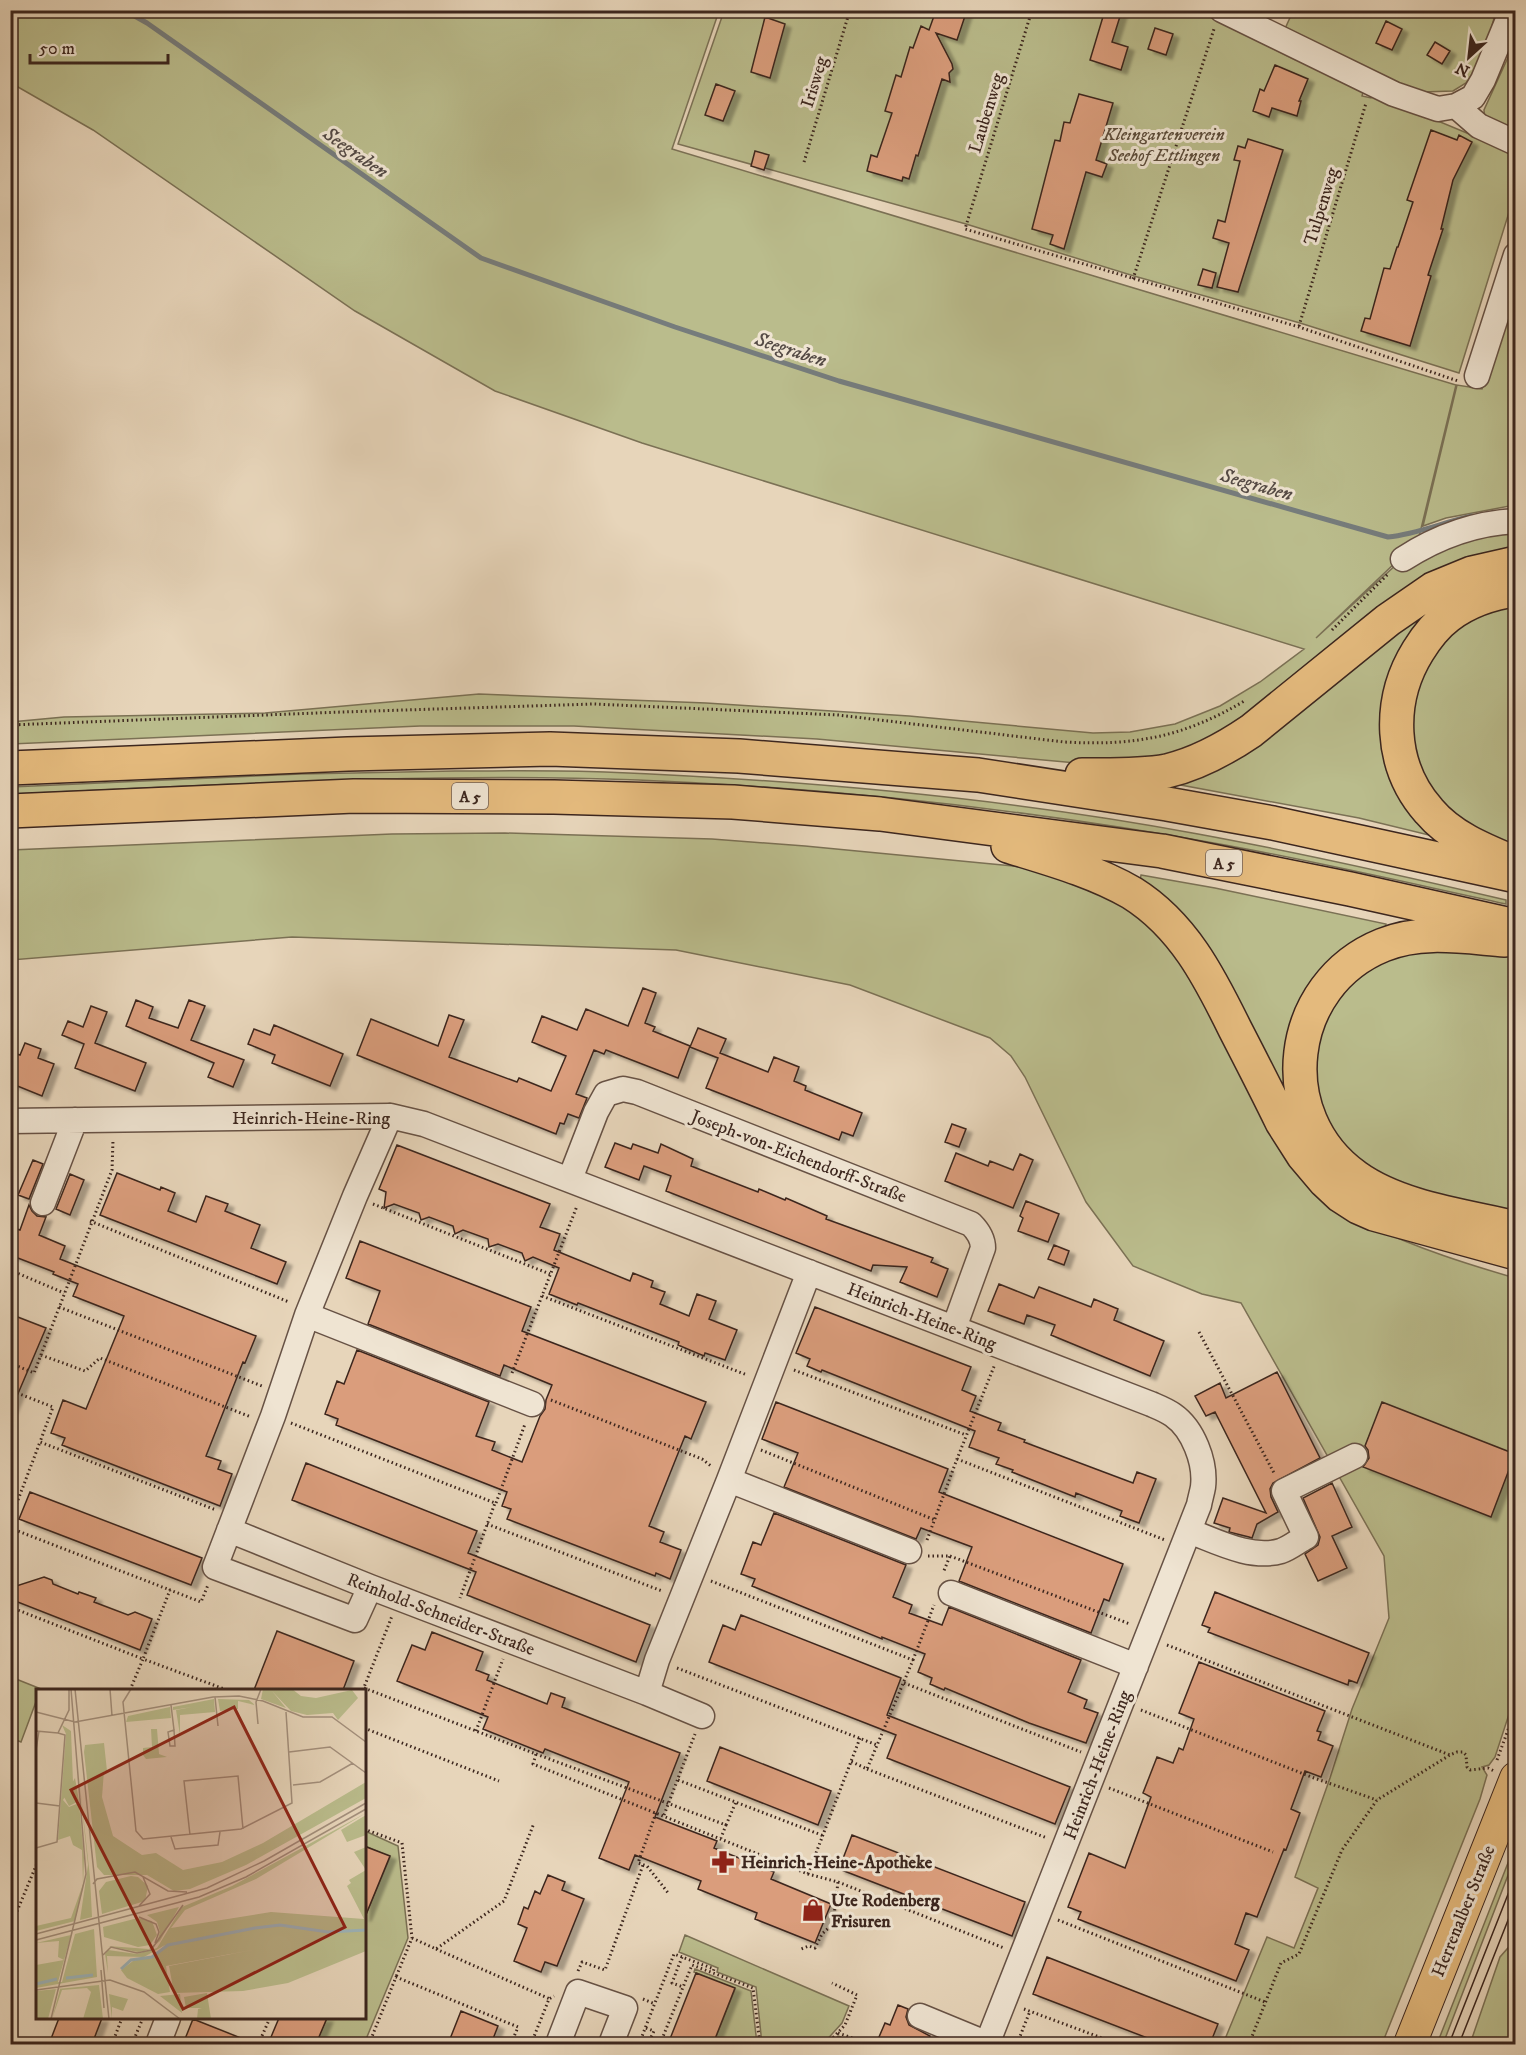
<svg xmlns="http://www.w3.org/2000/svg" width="1526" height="2055" viewBox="0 0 1526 2055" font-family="'IM FELL DW Pica',serif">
<defs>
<filter id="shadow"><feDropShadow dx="6" dy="4" stdDeviation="1.5" flood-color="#0004"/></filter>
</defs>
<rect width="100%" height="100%" fill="#e7d5ba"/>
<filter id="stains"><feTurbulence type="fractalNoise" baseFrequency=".00333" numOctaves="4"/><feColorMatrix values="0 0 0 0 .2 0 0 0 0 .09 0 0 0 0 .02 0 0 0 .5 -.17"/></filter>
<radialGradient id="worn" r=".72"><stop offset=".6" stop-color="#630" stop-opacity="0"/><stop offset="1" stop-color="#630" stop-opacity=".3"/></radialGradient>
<path fill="#babc8c" stroke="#7b7155" stroke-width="1.5" d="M11,11H719L672,149L1456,385L1418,541L1316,638L1397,564L1515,525V553L1320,661L1197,750L1109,766L817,739L574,726H420L11,744V722L64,717L265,713L479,694L706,703L909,716L1093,733L1130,732L1175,724L1220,706L1260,682L1304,649L642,443L495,391L355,311L93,130L11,83Z
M724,11H1198L1294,59L1364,89L1362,96L1371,98L1373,94L1515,153V193L1459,373L1300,323L1134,276L966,224L678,144Z
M1293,11H1496L1486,48L1480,62L1466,83L1453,91L1422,92L1400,89L1284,31Z
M1515,42V136L1485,123L1484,110Z
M1515,300V505L1446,518L1423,526L1457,385L1482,389Z
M1493,584L1391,689L1437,837L1359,818L1170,783L1396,625Z
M1515,600V851L1457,823L1418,777L1410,702L1439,641L1496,604Z
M455,771C505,771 555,770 605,772C800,780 1006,798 1198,834C1301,853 1404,876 1506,900V904C1413,884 1319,862 1225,845C1032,810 835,788 638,780C429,772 220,785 11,794V787L301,774Z
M505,833L712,839L805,846L1013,866L1075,876L1161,928L1373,1227C1419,1249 1467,1264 1515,1278V1696L1495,1757L1489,1765L1482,1767L1487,1775L1480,1799L1382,2044H1223L1267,1937L1294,1948L1318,1888L1295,1877L1330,1778L1352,1709L1389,1618L1384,1556L1241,1303L1202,1294L1133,1266L1086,1202L1025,1077L1011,1056L990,1038L850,985L676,950L292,937L11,960V850L392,834Z
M1141,875L1215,888L1386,924L1385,931L1292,1045L1351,1188L1140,881Z
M1472,946L1515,956V1217L1375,1176L1335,1140L1313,1086L1315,1050L1324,1017L1364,968L1396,951Z
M11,1677L41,1689L38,1690L37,1699L21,1742L11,1738Z
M365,1831L398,1846L408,1938L364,2044H317V2040L327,2018H364L365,1917L390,1857L365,1846Z
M1515,1845V1857L1443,2044H1437Z
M685,1935L849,2006L842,2023L823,2044H762L756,1987L717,1972L718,1968L679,1952Z
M1515,1940V2044H1470L1500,1957Z
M695,1969L751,1991L757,2044H713L735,1989L694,1972Z
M838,2036L859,2044H830Z"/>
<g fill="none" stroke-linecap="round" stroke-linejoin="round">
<path stroke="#767c7c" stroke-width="5" d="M124,10L147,23L481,258L675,327L839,381L1388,537C1417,534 1444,522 1472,516"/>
</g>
<path fill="#da9d7b" stroke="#3c261e" stroke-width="1.5" filter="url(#shadow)" d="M942,10H967L957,40L936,33L952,64L953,69L949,73L950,82L942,79L918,156L916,155L909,179L903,177L902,181L867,171L871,155L877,157L892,113L885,111L896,75L901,77L910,47L913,48L921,26L929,30L934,16Z
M1105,10H1122L1112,42L1128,47L1121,70L1090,60Z
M765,17L785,24L770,78L751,72Z
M1386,21L1402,29L1392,50L1376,43Z
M1155,28L1173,34L1166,55L1148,49Z
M1435,42L1450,51L1442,64L1427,55Z
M1275,65L1308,79L1299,101H1301L1297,116L1272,108L1269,117L1253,111L1260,89L1264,91Z
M716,84L735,91L723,121L705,115Z
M1079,94L1113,103L1096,160L1107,164L1102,177L1086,172L1064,249L1050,244L1053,235L1032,229L1055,140L1060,141L1064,122L1070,123Z
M1431,130L1457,140L1459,135L1472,142L1453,180L1441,229H1443L1428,275L1431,276L1410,346L1361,331L1365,318L1370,319L1384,268L1390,269L1397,247H1398L1413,202L1407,200Z
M1248,139L1283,150L1238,292L1217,287L1229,243L1213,238L1218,220L1225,222L1240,161L1234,160L1238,146L1245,148Z
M755,151L769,155L764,170L751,166Z
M1203,269L1216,273L1212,288L1198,285Z
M643,988L656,993L645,1023L655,1027L653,1031L690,1046L678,1078L606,1050L604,1054L594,1050L576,1094L587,1098L579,1118L568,1114L564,1124L560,1123L556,1134L357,1055L371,1019L438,1046L449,1015L464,1020L449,1057L517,1082L519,1078L551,1091L566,1056L532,1042L542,1016L577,1030L586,1009L628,1026Z
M136,1000L153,1007L149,1018L178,1028L189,1000L205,1006L191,1040L244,1060L233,1087L208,1077L214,1063L126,1026Z
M91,1006L107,1012L95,1043L146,1063L135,1091L75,1068L84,1044L62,1035L68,1021L83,1027Z
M274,1025L343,1054L330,1086L272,1063L275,1055L248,1044L254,1029L270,1035Z
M698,1028L726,1039L720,1053L768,1072L774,1057L799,1067L794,1081L806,1086L805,1090L862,1113L853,1136L842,1132L839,1140L706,1088L718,1058L690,1047Z
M25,1043L41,1049L38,1058L54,1064L42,1096L10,1083V1052L20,1055Z
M952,1124L966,1129L959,1147L945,1142Z
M615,1143L631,1149L633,1144L658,1153L661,1144L693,1159L691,1166L758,1192L759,1189L785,1200L786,1198L827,1216L826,1219L933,1258L931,1262L948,1269L937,1297L900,1282L907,1267L873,1265L871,1271L666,1191L671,1176L644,1166L639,1180L605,1167Z
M397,1145L550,1204L540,1227L560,1234L554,1250L630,1281L633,1273L653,1281L651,1287L665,1292L660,1304L689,1316L697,1294L716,1301L709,1319L737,1330L725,1360L705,1353L704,1356L678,1345L679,1342L635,1325L578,1303L577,1305L549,1294L559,1268L533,1257L525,1261L522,1253L498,1244L489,1247L488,1239L463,1230L455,1234L453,1226L429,1217L421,1220L419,1213L394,1204L384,1208L386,1192L379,1189Z
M956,1153L988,1166L990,1161L1013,1170L1020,1154L1033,1160L1013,1208L945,1181Z
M33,1160L43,1164L29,1199L18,1195Z
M117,1173L160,1190L161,1187L175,1193L168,1211L196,1222L206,1196L228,1204L225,1211L260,1225L251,1248L286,1262L277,1284L100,1215Z
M70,1174L84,1180L70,1215L56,1209Z
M1026,1201L1059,1214L1048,1242L1018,1231L1023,1218L1020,1216Z
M29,1205L32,1211L37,1216L46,1217L39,1235L65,1246L60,1259L256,1336L245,1363L243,1362L206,1456L221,1461L218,1469L232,1474L220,1506L62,1445L65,1438L51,1433L63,1400L86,1409L124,1316L73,1296L78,1284L53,1274L54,1272L10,1255V1227L20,1230Z
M360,1241L531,1307L522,1331L706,1402L691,1439L685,1436L649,1526L664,1532L660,1542L681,1550L670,1579L656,1573L655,1576L507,1519L511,1509L502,1506L507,1492L336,1425L338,1419L325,1414L337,1381L344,1384L357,1350L489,1402L476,1436L495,1442L492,1450L522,1462L540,1416L545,1409L546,1400L552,1385L504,1365L500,1376L368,1324L380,1291L346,1278Z
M1054,1245L1069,1251L1064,1265L1048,1259Z
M999,1284L1034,1298L1039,1287L1091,1307L1094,1299L1118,1309L1114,1320L1164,1341L1150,1376L1051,1335L1055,1325L1027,1315L1024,1324L988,1311Z
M815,1307L971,1367L962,1390L976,1396L970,1411L1001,1423L998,1430L1025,1440L1024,1442L1133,1483L1137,1472L1156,1479L1139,1523L1120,1516L1122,1511L1076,1493L1075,1497L1012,1472L1013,1470L996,1464L999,1458L969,1447L975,1431L822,1370L821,1372L807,1366L810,1359L796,1353Z
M10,1314L46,1328L11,1410H10Z
M1277,1372L1320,1458L1273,1483L1270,1489L1271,1497L1278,1512L1257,1524L1252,1538L1249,1537L1229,1532L1230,1528L1214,1523L1223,1498L1266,1513L1215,1412L1206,1416L1195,1396L1220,1383L1226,1398Z
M776,1402L948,1469L939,1492L1123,1564L1109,1601L1104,1599L1091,1633L959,1581L972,1547L921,1528L916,1539L784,1487L798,1453L762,1439Z
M1382,1402L1515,1454L1491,1517L1363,1467L1369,1458L1368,1450L1365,1446Z
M306,1463L477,1531L468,1553L650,1625L636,1662L467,1595L476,1572L292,1500Z
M1332,1483L1352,1527L1332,1536L1347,1568L1318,1581L1305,1554L1318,1545L1320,1537L1303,1498Z
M30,1492L202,1558L191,1585L19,1519Z
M774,1513L906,1565L893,1597L912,1605L909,1613L942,1625L949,1607L1081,1660L1068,1692L1087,1700L1084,1708L1098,1713L1086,1743L1029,1723L945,1688L944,1690L930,1684L932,1678L918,1672L925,1654L882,1637V1639L752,1586L755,1579L741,1574L753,1542L761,1545Z
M44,1577L52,1580L53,1584L78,1594L79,1592L96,1598L94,1602L128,1615L135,1612L152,1619L140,1650L10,1599V1588Z
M1215,1592L1369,1653L1357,1683L1349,1680L1348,1685L1208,1632L1210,1628L1202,1625Z
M741,1615L901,1678L887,1715L1070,1787L1055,1824L887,1758L896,1735L709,1662L723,1625L735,1630Z
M277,1631L354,1661L343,1690H254Z
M432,1632L483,1652L476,1670L489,1675L487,1680L547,1704L551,1693L565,1698L562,1707L680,1753L655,1817L717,1841L714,1848L774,1872L771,1879L831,1904L815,1943L755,1919L757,1913L698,1889L701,1881L635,1855L629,1870L599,1858L629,1782L545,1749L543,1753L483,1729L488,1717L397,1681L412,1645L425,1650Z
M1199,1662L1325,1711L1317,1731L1321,1732L1318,1740L1333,1746L1321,1777L1305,1771L1291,1809L1300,1813L1286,1850L1284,1849L1257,1917L1246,1913L1235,1944L1249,1950L1236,1981L1078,1919L1081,1912L1068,1907L1089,1853L1125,1868L1151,1797L1143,1793L1157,1757L1173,1763L1179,1748L1183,1750L1194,1719L1179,1713Z
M720,1747L831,1791L818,1825L707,1781Z
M852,1835L1025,1902L1012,1936L839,1869Z
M364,1846L390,1856L365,1917H364Z
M548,1875L565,1882L562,1890L584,1899L557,1966L545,1962L541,1972L514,1961L527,1928L518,1924L524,1907L528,1909L535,1891L540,1894Z
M1047,1957L1218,2024L1210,2044H1163L1033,1994Z
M696,1973L735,1988L713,2044H668Z
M898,2005L908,2009L906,2017L909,2025L930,2036L926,2044H876L885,2023L890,2025Z
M461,2011L498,2026L491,2044H448Z
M59,2018H102L92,2044H49Z
M279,2018H327L316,2044H290L271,2037Z
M193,2019L256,2044H183Z"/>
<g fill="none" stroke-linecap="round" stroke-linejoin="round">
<g stroke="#675245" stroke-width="27">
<path id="minor" d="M1222,10L1394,94L1438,109L1456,106L1473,97L1483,80L1512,10
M1456,106L1479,126L1516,143
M1477,376L1516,255
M1403,559C1437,537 1474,523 1516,521
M10,1121L390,1116L424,1124L1151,1404C1158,1407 1166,1410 1173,1415C1193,1429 1206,1462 1203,1487C1202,1493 1200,1499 1199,1505L987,2044
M570,1179L596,1112L606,1094L623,1089L637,1092L971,1224C978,1231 983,1238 983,1248L954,1328
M43,1203L75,1120
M307,1315L532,1404
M729,1480L909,1551
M229,1530L370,1587L647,1693L657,1660L729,1480L809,1272
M1189,1531C1216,1541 1251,1560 1281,1551C1290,1548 1298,1541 1306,1537L1284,1491L1355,1456
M370,1587L355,1620L215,1567L273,1416L307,1315L355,1196L390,1116
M951,1593L1136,1666
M647,1693L702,1716
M920,2016L988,2044
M158,2044L168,2018
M558,2044L578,1992L625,2008L611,2044"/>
</g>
<g stroke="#3c261e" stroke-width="34">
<path id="major" d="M1410,2044L1516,1778"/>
</g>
<g stroke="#3c261e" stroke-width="36">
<path id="highway" d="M10,768L348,754L550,749L739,756L978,775L1167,804L1273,823L1516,876
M1082,775C1110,775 1139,776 1167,771C1197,764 1226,748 1251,731L1388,620L1433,589L1472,573L1516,563
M10,811L354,796L554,797L733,802L880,814L1162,851L1350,889L1516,926
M1008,846C1050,859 1094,871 1132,893C1183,925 1209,976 1235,1029C1251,1060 1267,1091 1282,1122L1303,1155L1325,1181L1341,1196L1358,1207L1374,1214L1516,1253
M1510,861C1481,849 1450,836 1429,811C1389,766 1387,701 1418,651C1426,638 1436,625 1448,616C1467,602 1492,593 1516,590
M1505,940C1465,937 1421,929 1383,945C1286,984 1270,1116 1356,1177C1399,1208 1465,1216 1516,1228"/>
</g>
<path stroke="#3c261e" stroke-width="3" stroke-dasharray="1.5 3" stroke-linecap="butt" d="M1032,10L965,229L1299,327L1458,381
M804,162L850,10
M1133,279L1214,29
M1299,326L1366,103
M1332,630L1389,573
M10,725L342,712L594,704L838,715L1064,742C1136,746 1184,737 1246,700
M373,1204L550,1274
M90,1221L289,1302
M10,1270L64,1293
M542,1296L747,1375
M59,1307L262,1386
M1199,1332L1274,1473
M41,1355L85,1371L100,1358L251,1417
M10,1363L34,1373L112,1170L113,1140
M794,1370L966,1435
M512,1373L577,1206
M10,1394L12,1391L53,1407L40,1442L216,1510
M551,1400L702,1459L711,1466
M291,1423L495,1503L460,1598
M761,1450L935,1520
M957,1459L1165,1540
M496,1503L525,1424
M10,1521L40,1442
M487,1524L662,1591
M10,1528L170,1590
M927,1540L957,1459L995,1364
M928,1556H950L943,1573
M950,1556L1130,1624
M711,1581L913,1660L867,1769L850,1761
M10,1607L143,1659L170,1590L201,1602L208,1585
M1167,1645L1450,1755L1457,1752H1463L1466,1755L1467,1767L1470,1770L1488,1768L1494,1771
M913,1660L934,1605
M677,1668L877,1745
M904,1683L1081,1752
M364,1688L536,1754L533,1764L808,1874L838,1882L833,1924L822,1934L815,1948L809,1946L801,1949
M130,1690L143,1659L227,1690
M363,1690L392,1616
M1141,1710L1314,1778L1377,1800
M364,1728L499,1781
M476,1731L503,1659
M536,1754L726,1825L721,1838
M1497,1760L1516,1708
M867,1769L1047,1838
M678,1780L824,1836
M1109,1788L1273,1852
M656,1813L638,1863L647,1866L669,1894
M664,1815L695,1734
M726,1825L736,1802
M364,1829L402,1843L412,1938L396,1977
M808,1874L860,1738
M838,1882L1004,1948
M1058,1920L1265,2002
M10,1928L38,1861
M412,1938L436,1949L504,1901L534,1823
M436,1949L550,1999
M682,1957L672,1983L683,1987
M578,1971L582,1962L605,1970L643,1865
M643,1999L655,2004
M1024,2009L1118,2044
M270,2018L261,2038L279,2044
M279,2018H281
M646,2028L654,2031L648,2044
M838,2033L870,2044
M10,2037L32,2044
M89,2039L108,2044
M112,2044L122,2018
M132,2044L143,2018
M369,2044L396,1977L518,2027L511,2044
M531,2044L549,1999L554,1996
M639,2044L674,1954L714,1969L713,1972
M660,2044L692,1965L753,1988L760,2044
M827,2044L845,2025L857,1995L832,1983
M1017,2044L1030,2011
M1249,2044L1281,1963L1299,1954L1342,1850L1377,1800L1450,1755"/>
<use href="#minor" stroke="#efe4d2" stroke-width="24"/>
<use href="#major" stroke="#e4ba7d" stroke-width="32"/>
<use href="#highway" stroke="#e4ba7d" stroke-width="33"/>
<path stroke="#3c261e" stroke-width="1.5" d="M1449,2044L1516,1874
M1459,2044L1516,1900"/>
</g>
<defs>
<g id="pharmacy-bare" transform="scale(1.8)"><path d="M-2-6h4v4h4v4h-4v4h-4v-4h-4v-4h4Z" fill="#8f2418" stroke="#efe4d2" stroke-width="2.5" paint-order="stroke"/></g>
<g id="shop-bare" transform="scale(1.8)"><path d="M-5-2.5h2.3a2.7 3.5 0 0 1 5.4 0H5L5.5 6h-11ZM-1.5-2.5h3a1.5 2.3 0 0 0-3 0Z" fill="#8f2418" stroke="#efe4d2" stroke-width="2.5" paint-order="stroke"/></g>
</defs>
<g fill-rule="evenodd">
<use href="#pharmacy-bare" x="723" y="1862"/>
<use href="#shop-bare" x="813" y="1910"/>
</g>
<g text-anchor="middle" stroke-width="6" stroke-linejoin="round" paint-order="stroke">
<g fill="#efe4d2" stroke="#725f54" stroke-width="1.5">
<rect x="452" y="783" width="36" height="26" rx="4.5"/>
<rect x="1206" y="850" width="36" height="26" rx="4.5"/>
</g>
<g font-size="16" font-weight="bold" fill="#3c261e">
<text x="470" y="802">A 5</text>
<text x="1224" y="869">A 5</text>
</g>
<g font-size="18" fill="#3c261e" stroke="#efe4d2">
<text transform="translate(814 82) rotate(-73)" y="6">Irisweg</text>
<text transform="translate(986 113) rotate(-73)" y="6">Laubenweg</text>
<text transform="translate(1321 206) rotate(-73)" y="6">Tulpenweg</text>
<text x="311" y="1124">Heinrich-Heine-Ring</text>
<text transform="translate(799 1156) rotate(21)" y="6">Joseph-von-Eichendorff-Straße</text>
<text transform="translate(922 1316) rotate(21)" y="6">Heinrich-Heine-Ring</text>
<text transform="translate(441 1614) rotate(21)" y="6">Reinhold-Schneider-Straße</text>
<text transform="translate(1097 1765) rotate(-69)" y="6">Heinrich-Heine-Ring</text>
<text transform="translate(1463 1911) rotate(-68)" y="6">Herrenalber Straße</text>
</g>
<g font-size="18" font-style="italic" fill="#5c4c3a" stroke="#efe4d2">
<text x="1164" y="140">Kleingartenverein<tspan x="1164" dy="21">Seehof Ettlingen</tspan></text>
</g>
<g font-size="18" font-weight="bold" fill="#3c261e" stroke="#efe4d2" text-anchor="start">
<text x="741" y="1868">Heinrich-Heine-Apotheke</text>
<text x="831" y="1906">Ute Rodenberg<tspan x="831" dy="21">Frisuren</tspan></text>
</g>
<g font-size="20" font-style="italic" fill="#544a45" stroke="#efe4d2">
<text transform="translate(356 152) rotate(35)" y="7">Seegraben</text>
<text transform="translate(791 349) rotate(18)" y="7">Seegraben</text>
<text transform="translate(1257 484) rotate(16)" y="7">Seegraben</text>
</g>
</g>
<g transform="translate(36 1689)">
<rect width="330" height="330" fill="#e7d5ba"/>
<path d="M227,0H256L265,7L280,9L316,1L322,9L302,31L297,24L271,26L255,22L236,2L250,19L225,10ZM178,10L179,23L144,26V46L140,21L156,18L137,21V18ZM182,10L213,11L219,16L202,12V20L184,22ZM134,18L135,29L90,33L92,27ZM26,36L35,42L37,93L27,111L33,118L43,114L48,169L47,198L39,232L0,242V237L35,229L47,195L46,161L37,156L34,147L22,151L30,45ZM115,40H121L123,65L131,68L110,70L107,66V59L116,58ZM68,54L71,82H68L66,108L77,147L106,166L120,164L147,181L186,173L227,154L330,93V109L210,176L154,200L138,202L111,186H68L61,178L48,63L49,56ZM42,79L54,188L56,228L44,231L52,176ZM39,89L43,112L33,117L28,108ZM330,124L220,190L149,221L135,239L235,223L328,230L311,197L315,194L313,191L330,181L318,163L330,158V262L252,294L207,302L138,304L133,277L227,259L130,277L134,303L122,305L91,289L85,281L97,272L120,266L129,256L108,268L71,267L72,284L69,265L72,261L101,265L121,259L146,218L196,197ZM330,126V146L311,153L305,141ZM95,187L102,188L112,197L109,212L66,225L63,202L70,193ZM143,218L124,252L114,260L108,262L102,263L72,257L113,260L121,253L124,243L121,233L111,226ZM102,229L116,232L121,246L114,256L102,258L68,248L67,238ZM58,240L61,288L0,299V276L28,271L22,268L23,252L0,254L35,246L22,293H26L39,245ZM63,296L67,330H47L55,303L51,299L26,301L16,330L24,300H20L12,330H0V302ZM171,304L175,330H161L162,320L166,319H150L148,308ZM73,305L92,310L87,322L76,318V330ZM144,305L146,324L124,307Z" fill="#babc8c"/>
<path fill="none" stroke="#9db5bb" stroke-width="3" d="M85,280L95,271L116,268L132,256L219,239L244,236L292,243L330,241M30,289L57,286M0,295L21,290"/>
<path fill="none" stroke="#a38f7c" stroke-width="1.5" d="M39,0L73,330M74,0L76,27M95,0L87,13L100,142L107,150L205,140L256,114L250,23M179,8L182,37M135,16L138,41M0,23L39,33L177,8L203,7L227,12L267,28H296L330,53M222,35L220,13L225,0M138,41L139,57H134L132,43ZM0,42L22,44M0,61L3,42M253,63L294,58L330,84M257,96L284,93L317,74M0,114L24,117M154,146L148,92L202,87L207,140M135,148L139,160L182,156L184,143M0,159L21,153L29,46L22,44L33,21V0M57,195L61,190L99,183L132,202L151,203M103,217L114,205L107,188M103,228L120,235L123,243L119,254M0,245L171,199L228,172L330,114M0,251L163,208L210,188L330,120M67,266L75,258L101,264L115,261L147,216M65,281L68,319M0,301L74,291L108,303L144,330M15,330L50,185L35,0"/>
<path fill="#8f2418" fill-opacity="0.15" stroke="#8f2418" stroke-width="3" d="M198,18L309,238L147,320L35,101Z"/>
<rect width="330" height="330" fill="none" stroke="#3c261e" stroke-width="3"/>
</g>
<rect width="1526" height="2055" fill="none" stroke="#e7d5ba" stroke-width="36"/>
<rect x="12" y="12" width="1502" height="2031" fill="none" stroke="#3c261e" stroke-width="3"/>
<rect x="18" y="18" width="1490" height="2019" fill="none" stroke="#3c261e" stroke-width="1.5"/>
<g transform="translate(1469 57) rotate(207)" stroke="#efe4d2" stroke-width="4.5" paint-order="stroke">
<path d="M0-4.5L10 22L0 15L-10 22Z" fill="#3c261e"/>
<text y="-9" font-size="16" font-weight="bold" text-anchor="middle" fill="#3c261e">N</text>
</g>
<path d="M30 54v9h138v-9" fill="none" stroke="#3c261e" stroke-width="3"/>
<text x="39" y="54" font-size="18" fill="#3c261e" stroke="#efe4d2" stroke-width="4.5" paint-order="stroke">50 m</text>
<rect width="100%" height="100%" filter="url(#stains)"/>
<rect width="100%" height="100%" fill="url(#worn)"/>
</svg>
